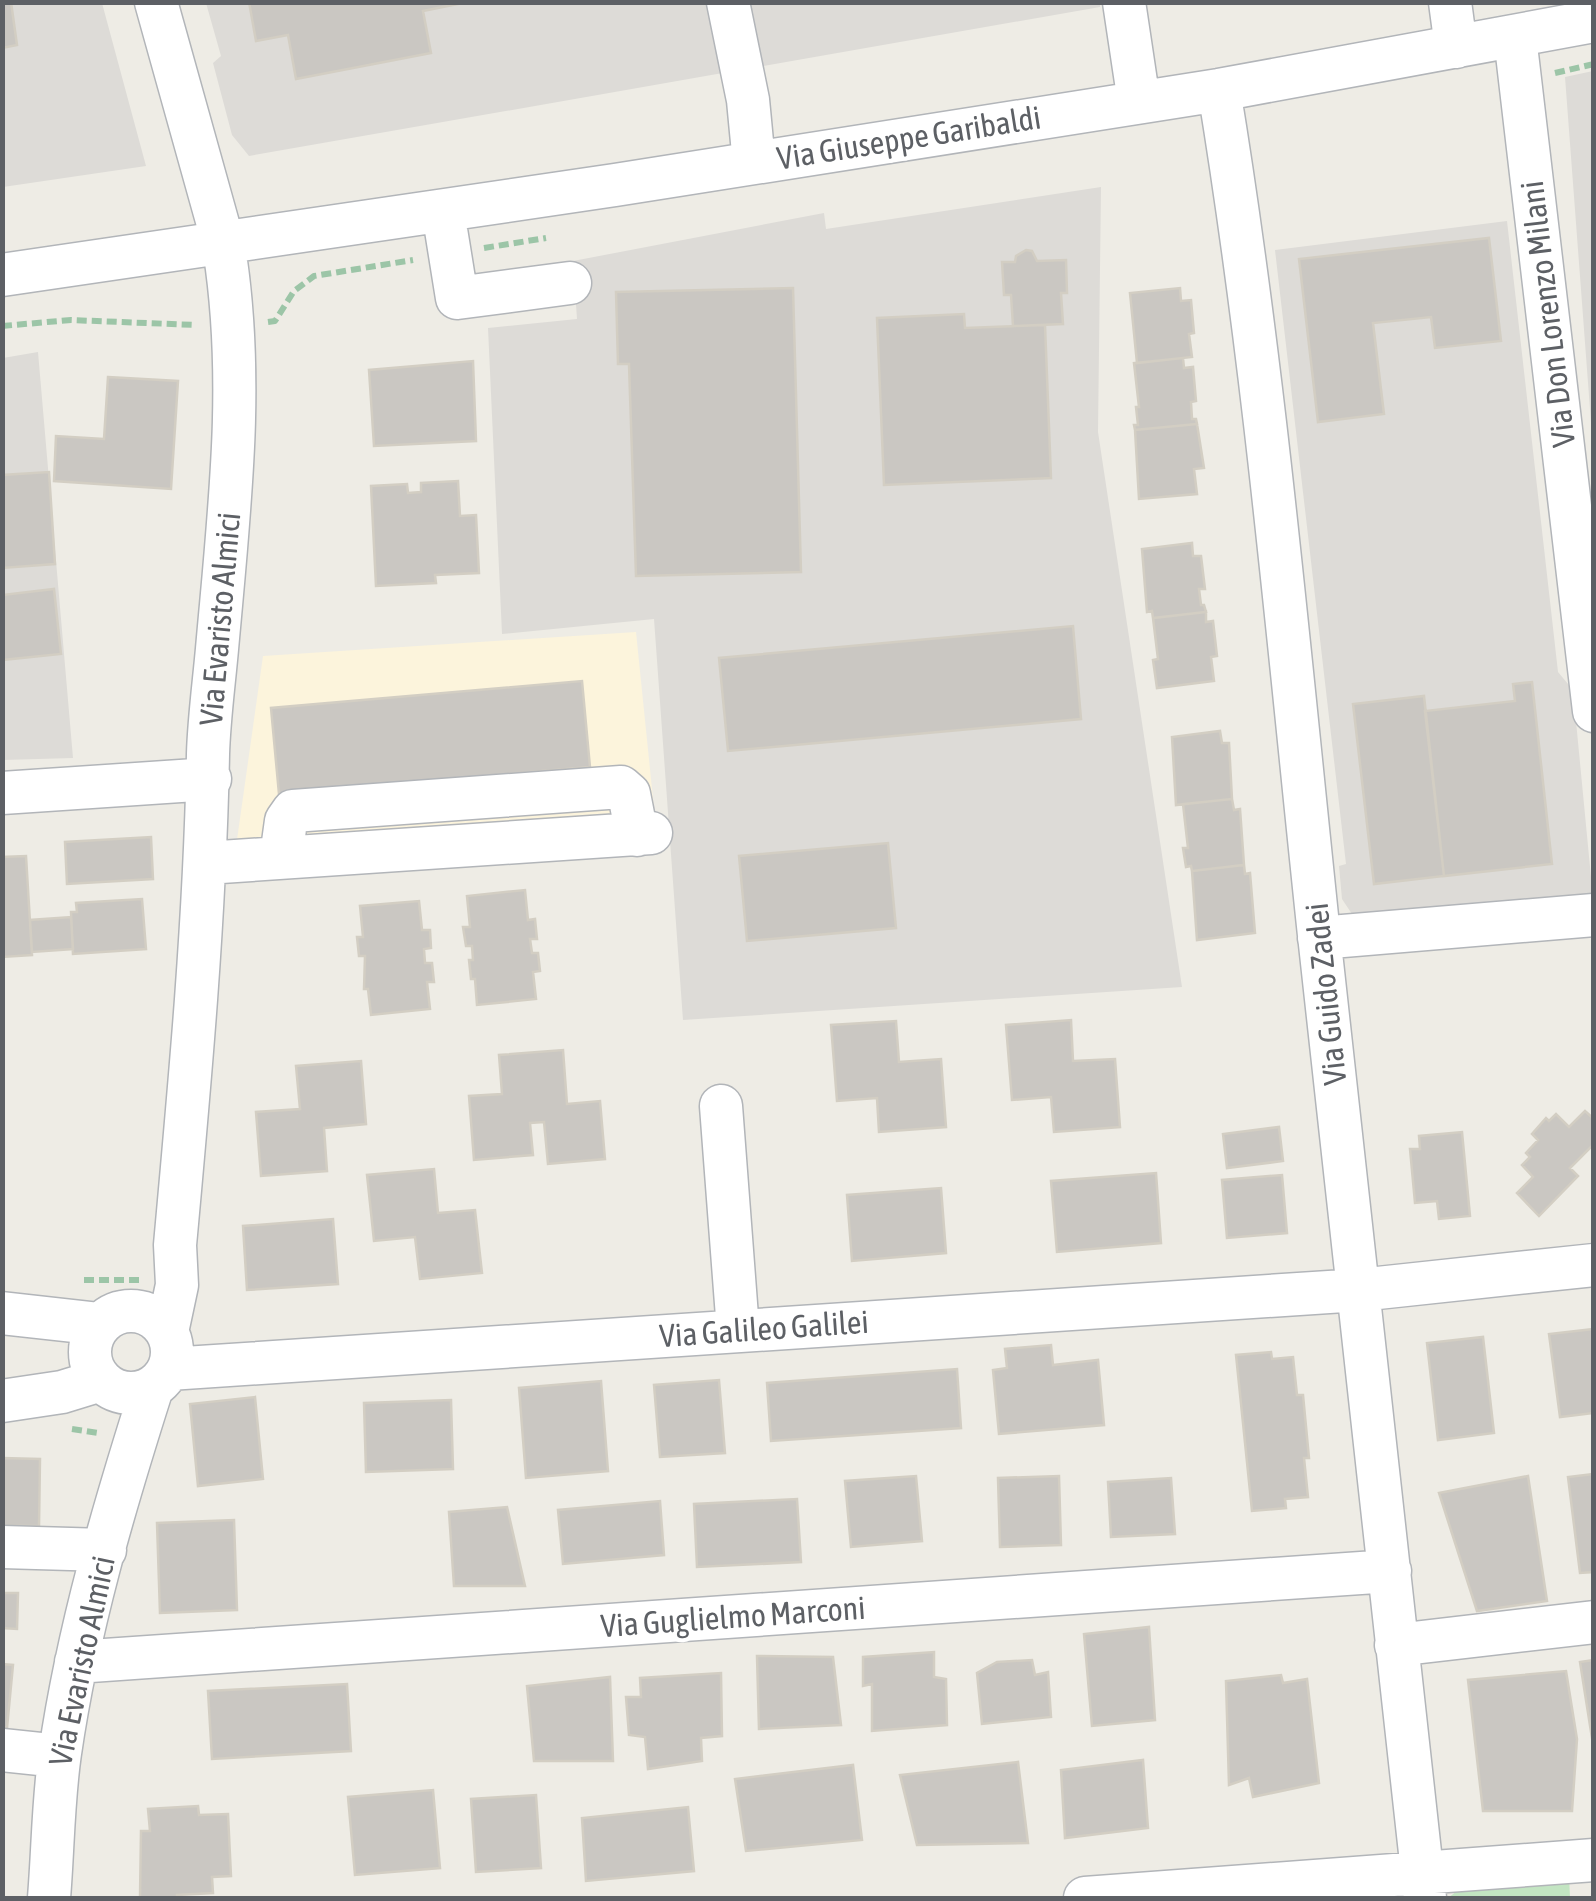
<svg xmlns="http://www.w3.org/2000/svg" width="1596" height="1901" viewBox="0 0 1596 1901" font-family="'Asap Condensed',sans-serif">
<rect width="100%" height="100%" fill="#eeece5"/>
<path fill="#fcf4dc" d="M636,632L656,828L234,861L263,656Z"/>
<path fill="#dddbd7" d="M1100,2V7L249,156L232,135L213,63L221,56L206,3Z
M3,3H102L146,166L3,187Z
M1593,71H1594L1593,449L1565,77Z
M1101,187L1098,432L1182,987L683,1020L654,619L502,634L488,328L577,319L573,261L824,213L826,229Z
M1507,221L1558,672L1573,690L1593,898L1354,917L1342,899L1339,866L1346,864L1275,250Z
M38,352L73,758L3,760V358Z"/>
<path fill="#c3e5c2" d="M1569,1875L1570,1898H1448L1457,1891Z"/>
<path fill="#cac7c2" stroke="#d3cec3" stroke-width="2.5" d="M2,2H11L17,45L2,48Z
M249,2H458V4L423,11L431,53L296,79L288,35L256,41Z
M1489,238L1501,341L1435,348L1431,317L1373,323L1384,414L1318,422L1299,259Z
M1026,250L1032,251L1037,261L1066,260L1067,293H1061L1063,324L1013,326L1011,295H1004L1002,262H1015L1016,256Z
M793,288L801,572L636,576L629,364H618L616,292Z
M1180,288L1181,301L1191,300L1194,333L1189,334L1192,357L1137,363L1130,293Z
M964,314L965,328L1045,325L1051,478L884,485L877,318Z
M1183,358L1184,368L1193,367L1196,401L1191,402L1192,419H1196L1197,424L1135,430L1134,425H1138L1136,407H1139L1134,363Z
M473,361L476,441L374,446L369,370Z
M108,377L178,381L171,489L54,481L56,436L104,439Z
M1197,424L1204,468L1194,469L1197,494L1139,499L1135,430Z
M49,472L55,564L2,568V475Z
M458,481L460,516L476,515L479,573L435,575L436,583L376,586L371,486L407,484L408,493L421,492V483Z
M1192,543L1193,556H1201L1205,589H1199L1201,605H1204L1206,612L1153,618L1152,611L1147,612L1142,549Z
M54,589L61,654L2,660V595Z
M1206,612V622L1213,621L1217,656L1211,657L1214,681L1157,688L1153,660L1158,659L1153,618Z
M1073,626L1081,719L728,751L719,658Z
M582,681L590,767L279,794L271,708Z
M1532,682L1552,864L1444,876L1425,711L1515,701L1513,684Z
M1424,696L1444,876L1374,884L1353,704Z
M1220,731L1222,743H1229L1232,799L1176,805L1172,737Z
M1232,799L1234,810L1240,809L1244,865L1192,871L1191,866L1186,867L1183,848H1188L1183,804Z
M151,837L153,879L67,884L65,842Z
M888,843L896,928L747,941L739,856Z
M26,856L32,955L2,957V857Z
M1244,865L1245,874L1250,873L1255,933L1197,940L1192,871Z
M525,890L528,920L535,919L537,939H530L532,953H538L540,971L533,972L536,999L477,1005L475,979H471L469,960H473L472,946H466L463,927H470L467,896Z
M142,899L146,949L73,954L71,912H77L76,903Z
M419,901L422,930H430L431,948L424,949L425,963H432L434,982H427L430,1009L371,1015L368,989H364L365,956H359L357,937H363L360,906Z
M71,917L73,949L32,952L30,920Z
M1071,1020L1073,1061L1115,1059L1120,1127L1054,1132L1051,1097L1012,1100L1006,1025Z
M896,1021L899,1062L941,1059L946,1127L879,1132L877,1098L837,1101L831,1025Z
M563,1050L567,1104L600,1101L605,1159L548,1164L544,1122L530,1123L533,1155L474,1160L469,1096L502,1094L499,1055Z
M361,1061L366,1124L324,1128L327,1171L261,1176L256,1112L300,1109L296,1066Z
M1585,1111L1594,1119V1144L1570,1168L1578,1176L1539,1216L1517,1193L1533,1177L1522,1165L1530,1157L1526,1153L1538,1140L1532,1134L1546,1118L1549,1121L1556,1114L1569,1127Z
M1279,1127L1283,1161L1227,1168L1223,1134Z
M1462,1132L1470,1216L1439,1219L1437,1201L1415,1203L1410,1149H1420L1419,1136Z
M434,1169L438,1213L475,1210L482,1273L420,1279L415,1237L374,1241L367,1175Z
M1156,1173L1161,1243L1057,1252L1051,1181Z
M1282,1175L1287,1233L1227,1238L1222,1180Z
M941,1188L946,1253L852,1261L847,1195Z
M333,1219L338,1284L247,1290L243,1226Z
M1594,1329V1413L1560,1417L1549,1334Z
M1483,1337L1494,1433L1438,1440L1427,1343Z
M1051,1345L1053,1365L1098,1360L1104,1425L999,1434L993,1370L1007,1368L1005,1349Z
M1271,1352L1272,1359L1293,1357L1297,1395H1303L1309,1458H1304L1308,1497L1285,1499L1286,1508L1252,1511L1236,1355Z
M957,1369L961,1428L771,1441L767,1383Z
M719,1380L725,1453L660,1457L654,1385Z
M601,1381L608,1471L526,1478L519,1388Z
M255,1397L263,1479L198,1486L190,1404Z
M451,1400L453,1469L366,1472L364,1403Z
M2,1458L40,1459L39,1526H2Z
M1594,1474V1572L1580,1573L1568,1477Z
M916,1476L922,1541L851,1547L845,1481Z
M1059,1476L1061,1545L1000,1547L998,1478Z
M1528,1476L1547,1601L1477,1611L1439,1493Z
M1171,1478L1175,1534L1111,1537L1108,1482Z
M797,1499L801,1562L697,1567L694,1504Z
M660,1501L664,1555L563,1564L558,1510Z
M507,1507L525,1586H454L449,1512Z
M234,1520L237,1610L160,1613L157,1523Z
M2,1593H18L17,1629L2,1628Z
M1149,1627L1155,1720L1092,1726L1084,1634Z
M934,1652V1677L946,1679L947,1725L872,1731V1684L863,1686V1657Z
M757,1656L833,1657L841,1725L759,1729Z
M1032,1660L1035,1675L1048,1672L1051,1717L982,1724L977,1673L997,1662Z
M1594,1660V1737L1592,1738L1580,1662Z
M2,1664L13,1665L7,1728L2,1727Z
M1566,1671L1577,1739L1572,1811H1483L1468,1680Z
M721,1673L722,1736L701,1738L702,1761L648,1769L645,1737L629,1735L626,1697H641L640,1678Z
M1281,1675L1283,1683L1307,1679L1319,1783L1253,1797L1249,1778L1229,1785L1226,1681Z
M610,1677L613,1761H534L527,1686Z
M347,1684L351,1751L212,1759L208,1691Z
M1143,1760L1148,1828L1065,1838L1061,1770Z
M1018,1762L1028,1843L917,1845L900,1775Z
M853,1765L862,1840L746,1851L735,1779Z
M433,1790L440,1868L355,1875L348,1797Z
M536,1795L541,1868L476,1872L471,1799Z
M198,1806L199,1815L228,1814L231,1876L212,1877L213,1893L177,1895V1898H140L141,1831H150L148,1809Z
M688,1807L694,1871L586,1881L582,1818Z"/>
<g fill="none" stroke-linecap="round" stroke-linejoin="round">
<g stroke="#b2b5b9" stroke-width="45">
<path id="minor" d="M156,2L223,242C246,377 229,513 217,649C214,683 209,719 208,754C205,918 190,1081 175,1245L177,1285L167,1332
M728,2L748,100L754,163
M1124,2L1139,102
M1450,2L1456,47
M1515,37L1594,711
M1219,90C1265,370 1289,652 1319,935C1353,1256 1389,1577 1425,1898
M443,211L457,298L570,283
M2,275L615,185L1219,90L1594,21
M2,793L210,779
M281,857L286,821L293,811L621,787L629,794L637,835
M206,863L651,833
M1319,938L1594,915
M721,1106L738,1330
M90 1352a41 41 0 1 1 82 0a41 41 0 1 1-82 0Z
M2,1313L100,1324
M169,1369L1359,1290L1594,1265
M2,1401L62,1392L101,1380
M2,1547L105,1550
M1396,1645L1594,1622
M76,1662L1390,1571
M2,1750L59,1756
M49,1898C53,1850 53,1801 60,1753C78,1629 114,1507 152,1388
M1085,1898L1594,1860"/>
</g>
<path stroke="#9cc5a7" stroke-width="6" stroke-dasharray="10 5" stroke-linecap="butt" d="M1555,73L1594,64
M484,248L546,238
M268,322L275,321L294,291L314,276L413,260
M2,326L71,320L196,325
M84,1280H141
M72,1429L99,1433"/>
<use href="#minor" stroke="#fff" stroke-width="42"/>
</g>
<g text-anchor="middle" stroke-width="8" stroke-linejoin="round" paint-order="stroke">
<g font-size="32" fill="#5d6065" stroke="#fff">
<text transform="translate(909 138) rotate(-9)" y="11">Via Giuseppe Garibaldi</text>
<text transform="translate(1548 314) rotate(-97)" y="11">Via Don Lorenzo Milani</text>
<text transform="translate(220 619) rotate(-85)" y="11">Via Evaristo Almici</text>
<text transform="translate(1326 994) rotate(-96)" y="11">Via Guido Zadei</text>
<text transform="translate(764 1329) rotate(-4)" y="11">Via Galileo Galilei</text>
<text transform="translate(733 1617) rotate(-4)" y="11">Via Guglielmo Marconi</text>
<text transform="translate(82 1661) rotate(-78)" y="11">Via Evaristo Almici</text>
</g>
</g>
<rect width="1596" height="1901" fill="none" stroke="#5d6065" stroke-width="10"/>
</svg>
